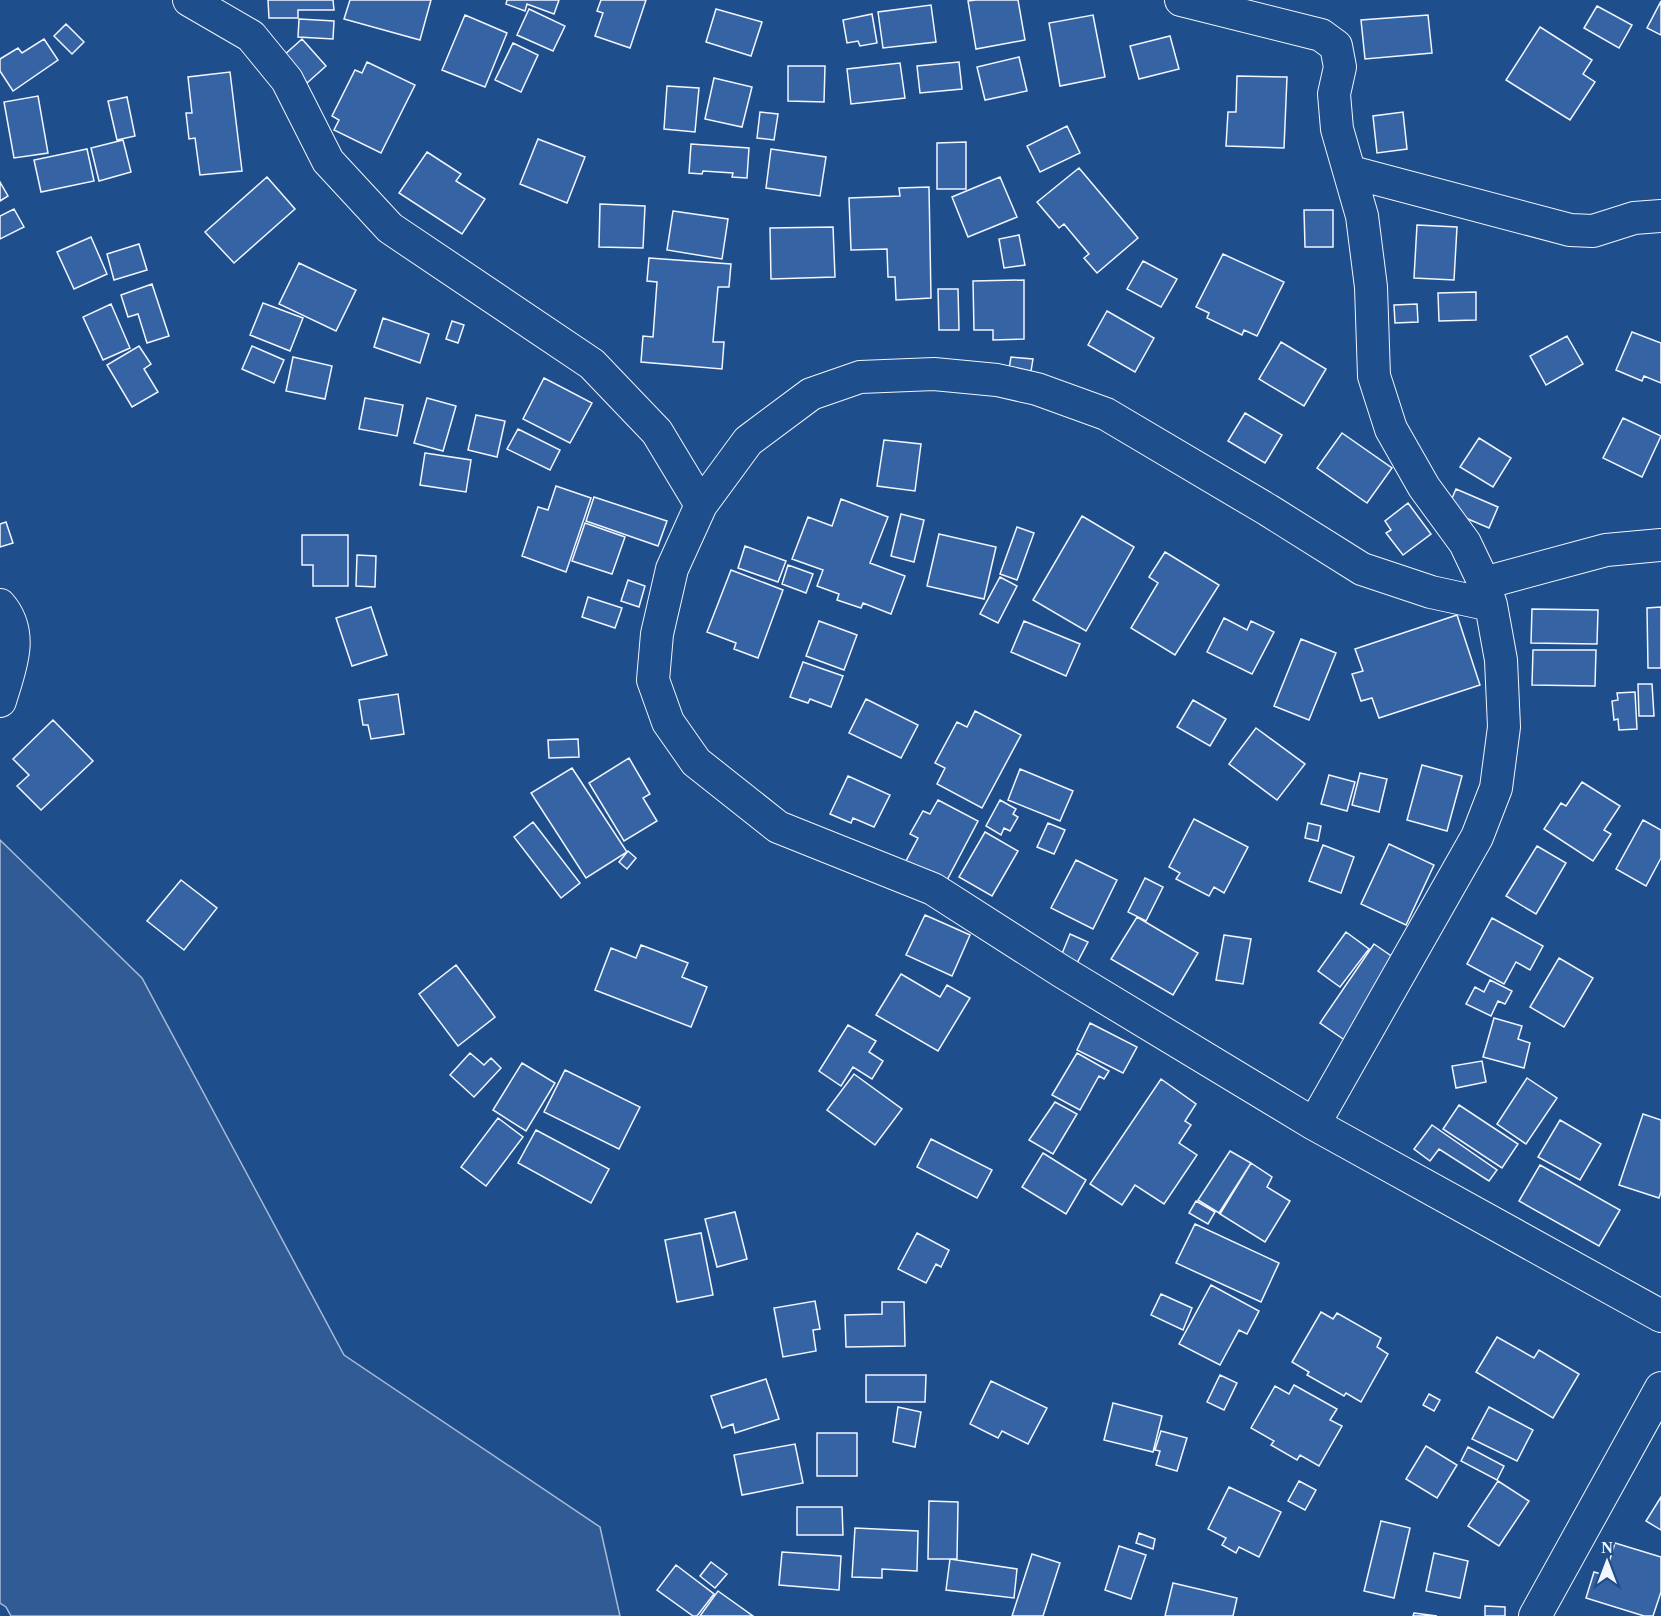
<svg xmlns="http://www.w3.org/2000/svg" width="1661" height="1616" viewBox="0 0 1661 1616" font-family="'Times New Roman',serif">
<rect width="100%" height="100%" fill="#1f4e8c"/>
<path fill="#305b95" stroke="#a8bbd7" stroke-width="1.5" d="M0,840L142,978L344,1355L600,1527L620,1616H11L6,1607L0,1603Z"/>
<path fill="#3563a3" stroke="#f2f6ff" stroke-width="1.5" d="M268,0H333L334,10H298V18H269Z
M350,0H431L420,40L344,19Z
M507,0H559L554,14L527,4L525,11L506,4Z
M601,0H646L630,48L595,36L603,13L597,11Z
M976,0H1018L1025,40L976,49L968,1Z
M1661,1V35L1647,28Z
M931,5L936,42L883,48L878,12Z
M1597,6L1632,25L1619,48L1584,28Z
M529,9L565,26L553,51L517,35Z
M716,9L762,22L751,56L706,42Z
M872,14L877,43L860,46L858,41L847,43L843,20Z
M465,15L507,33L485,87L442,70Z
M1093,15L1105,77L1060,86L1049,23Z
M1428,15L1432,53L1365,59L1361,20Z
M299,19L334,21L333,39L298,37Z
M66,24L84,42L72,54L54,36Z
M1540,27L1592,60L1583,74L1595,82L1570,120L1506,80Z
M1170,36L1179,69L1139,79L1130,46Z
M44,39L58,60L13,91L0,71V59L18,48L22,53Z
M302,39L326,66L307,83L283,56Z
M513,43L538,55L521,92L495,80Z
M1019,57L1027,91L985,100L977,67Z
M367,62L415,85L381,153L334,130L339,120L332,116L355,70L362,73Z
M959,62L962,89L920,93L917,66Z
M900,63L905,98L851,104L847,69Z
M788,66H825L824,102L788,101Z
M230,72L242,171L200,175L195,138L189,139L186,113H192L188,77Z
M1237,76L1287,77L1284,148L1226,146L1228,112H1236Z
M714,78L752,87L742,127L705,119Z
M667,86L699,88L695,132L664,129Z
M38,96L48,153L14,158L4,102Z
M127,97L135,136L117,140L108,101Z
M760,112L778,114L774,140L757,138Z
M1403,112L1407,149L1377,153L1373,116Z
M1067,126L1080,153L1040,172L1027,146Z
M538,139L585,157L567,203L520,184Z
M123,140L131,172L99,181L91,148Z
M966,142V189H937V143Z
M691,144L749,148L747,178L732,177L733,173L703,171L702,174L689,173Z
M87,149L94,181L41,192L34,160Z
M771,149L826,157L820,196L766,188Z
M427,152L461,174L456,181L485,199L462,234L399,193Z
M1079,168L1138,238L1097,273L1084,258L1089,254L1064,224L1059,228L1037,202Z
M267,177L295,209L234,263L205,232Z
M1000,177L1017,217L968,237L952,197Z
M0,182L8,196L0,201Z
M929,187L931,298L896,300L895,277H888L887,249L851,250L849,198L900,196L899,188Z
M600,204L645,206L643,248L599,247Z
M14,209L24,227L0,239V216Z
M1304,210H1333V247H1305Z
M673,211L728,219L722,259L667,250Z
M1417,225L1457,227L1454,280L1414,278Z
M833,227L835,277L771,279L770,228Z
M1019,235L1025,265L1004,268L999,239Z
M91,237L107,274L74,289L57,252Z
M139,244L147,270L114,280L107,254Z
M1223,254L1284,282L1257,336L1244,330L1242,335L1207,318L1209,313L1196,307Z
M649,258L731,264L729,287H718L713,342H724L722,369L641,362L643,336L653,337L657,282L647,281Z
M1143,261L1177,279L1161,307L1127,289Z
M299,263L356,290L336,331L279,304Z
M1024,280V339L993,340V330H974L973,281Z
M152,284L169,336L147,343L138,314L128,317L121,295Z
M938,289H958L959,330H939Z
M1476,292V320L1439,321L1438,293Z
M263,303L303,318L290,351L250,335Z
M111,304L130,348L103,360L83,317Z
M1417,304L1418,322L1395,323L1394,305Z
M1107,311L1154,338L1135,372L1088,345Z
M383,318L429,334L420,363L374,347Z
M452,321L464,325L458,343L446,339Z
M1632,332L1661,343V383L1644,376L1642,381L1616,370Z
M1567,336L1583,364L1546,385L1530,356Z
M1281,342L1326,369L1304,406L1259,379Z
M139,346L151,364L144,369L158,392L132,407L107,365Z
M252,346L284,360L274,383L242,369Z
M293,357L332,366L325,399L286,391Z
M1011,357L1033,359L1031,371L1009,369Z
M544,378L592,403L570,443L523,419Z
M365,398L403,405L397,436L359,429Z
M427,398L456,406L443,451L414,443Z
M1245,413L1282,435L1265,463L1228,441Z
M476,415L505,421L497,457L468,450Z
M1623,418L1661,436L1642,477L1603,458Z
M518,429L560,450L550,470L507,449Z
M1342,433L1392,468L1367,503L1317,468Z
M1479,438L1511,458L1493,487L1460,467Z
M884,440L921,444L915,491L877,486Z
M425,453L471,460L466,492L420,485Z
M556,486L591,498L566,572L522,556L538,507L548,510Z
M1456,489L1498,507L1489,528L1447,510Z
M594,497L667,521L658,546L586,521Z
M841,499L888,517L870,563L905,576L891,614L863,603L861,608L837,600L839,594L817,586L823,570L792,559L808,517L832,526Z
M1408,503L1431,534L1403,555L1386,533L1391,530L1385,521Z
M901,514L924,520L914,562L891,556Z
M1082,516L1134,547L1086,631L1033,600Z
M6,522L13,543L0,547V524Z
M585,523L625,537L612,574L572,561Z
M1017,527L1034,533L1017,580L1000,574Z
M939,534L996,547L984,599L927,586Z
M302,535H348V586H313V565H302Z
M745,546L786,561L778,582L738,568Z
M1165,552L1219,585L1175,655L1131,628L1158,583L1149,577Z
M357,555L376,556L375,587L356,586Z
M788,565L813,574L806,593L782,584Z
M731,570L783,590L758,658L734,649L736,643L707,632Z
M1000,577L1017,586L998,623L980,614Z
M628,580L645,586L639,607L621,601Z
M588,597L622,608L615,628L582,617Z
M371,607L387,655L352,666L336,618Z
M1661,607V668H1648L1647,608Z
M1532,609L1598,610L1597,644L1531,643Z
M1457,615L1480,685L1379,718L1372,698L1361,701L1352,674L1363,671L1355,649Z
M1224,618L1247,630L1251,621L1274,632L1252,674L1207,652Z
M819,621L857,635L844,670L806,656Z
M1024,621L1080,644L1066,676L1011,652Z
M1301,639L1336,653L1309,720L1274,706Z
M1533,650H1596L1595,686L1532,685Z
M803,662L843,676L831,707L810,699L808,703L790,697Z
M1638,684H1652L1654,716H1639Z
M1635,692L1637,729L1619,730L1618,719L1614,720L1612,701L1618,700L1617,693Z
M398,694L404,734L371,739L368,725H363L359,700Z
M866,699L918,725L901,758L849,733Z
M1193,700L1226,719L1210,746L1177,727Z
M975,711L1021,735L982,808L937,784L945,768L935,763L957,722L967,727Z
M53,720L93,761L41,810L17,786L29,775L13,759Z
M1256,728L1305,764L1277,800L1229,764Z
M578,739L579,757L549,758L548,740Z
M629,758L650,794L643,798L657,821L624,841L589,783Z
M1422,765L1462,776L1447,831L1407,820Z
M572,768L627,852L586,878L531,793Z
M1020,769L1073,791L1060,821L1008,800Z
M1360,773L1387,779L1379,812L1352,805Z
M1329,775L1355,782L1347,811L1321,804Z
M848,776L890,795L874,827L853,818L851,823L830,814Z
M1582,782L1620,806L1604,830L1611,834L1593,861L1544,829L1561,803L1566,806Z
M938,800L978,821L946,882L906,861L918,838L910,834L923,811L930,814Z
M1000,800L1016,809L1013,814L1018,817L1010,831L1004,828L1001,835L986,826Z
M1194,819L1248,847L1224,893L1214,887L1209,896L1176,879L1180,873L1169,867Z
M1643,820L1661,830V858L1646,886L1616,869Z
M533,822L580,883L561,898L514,837Z
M1048,823L1065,830L1054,854L1037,847Z
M1308,823L1321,826L1318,841L1305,838Z
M985,832L1018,851L992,896L959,877Z
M1389,844L1434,865L1406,925L1361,904Z
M1323,845L1354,857L1341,893L1309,881Z
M1537,846L1566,863L1536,914L1506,896Z
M628,851L636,858L627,869L619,862Z
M1076,860L1117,880L1093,929L1051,908Z
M1145,878L1163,887L1146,921L1128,912Z
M181,880L217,908L184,950L147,921Z
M925,915L970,935L952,976L906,955Z
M1137,917L1198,953L1173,995L1111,959Z
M1492,918L1543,946L1530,970L1516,962L1504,984L1467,964Z
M1346,932L1369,949L1340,987L1318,971Z
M1070,934L1088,942L1077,963L1061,956Z
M1224,935L1251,939L1243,984L1216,980Z
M1374,944L1403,964L1349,1043L1320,1023Z
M641,945L688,963L682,977L707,987L691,1027L595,990L611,948L636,958Z
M1559,958L1593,978L1564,1027L1530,1007Z
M456,965L495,1017L458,1046L419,994Z
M901,974L940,997L947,985L970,998L938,1051L876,1015Z
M1490,980L1512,991L1505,1004L1498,1001L1491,1016L1466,1004L1475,987L1484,992Z
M1494,1018L1522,1026L1518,1039L1530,1043L1524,1068L1483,1057Z
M1090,1023L1137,1047L1123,1073L1077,1050Z
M848,1025L876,1041L869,1052L883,1061L872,1079L853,1067L841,1086L819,1071Z
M470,1053L484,1065L491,1058L501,1068L474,1097L450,1075Z
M1077,1053L1109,1071L1104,1079L1099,1076L1080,1110L1052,1095Z
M1482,1061L1486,1082L1456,1088L1452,1066Z
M522,1063L555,1083L526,1131L493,1110Z
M565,1070L640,1107L619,1149L544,1112Z
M854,1074L902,1109L875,1145L827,1110Z
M1527,1078L1557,1098L1526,1144L1497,1124Z
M1161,1079L1196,1104L1185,1121L1191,1125L1179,1143L1197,1155L1164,1204L1135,1185L1122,1205L1090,1184Z
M1055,1102L1077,1114L1053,1154L1029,1140Z
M1459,1105L1518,1144L1502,1168L1443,1129Z
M1643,1114L1661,1120V1192L1659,1198L1619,1185Z
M498,1118L523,1137L486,1186L461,1167Z
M1560,1120L1601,1144L1580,1180L1538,1157Z
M1432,1125L1497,1170L1489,1181L1439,1149L1430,1161L1414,1149Z
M536,1130L609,1169L591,1203L518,1163Z
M931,1139L992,1170L977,1198L917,1167Z
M1230,1151L1251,1163L1219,1213L1198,1200Z
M1043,1153L1086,1180L1066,1214L1022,1187Z
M1251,1163L1272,1177L1267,1187L1290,1201L1265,1242L1220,1214Z
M1540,1165L1620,1210L1599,1246L1519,1201Z
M1196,1201L1215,1212L1208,1224L1189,1213Z
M735,1212L747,1259L717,1267L705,1219Z
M1195,1224L1279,1263L1261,1302L1176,1263Z
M701,1233L713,1295L677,1302L665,1240Z
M917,1233L949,1250L941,1267L936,1264L926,1283L898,1269Z
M1211,1285L1259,1311L1247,1334L1239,1330L1220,1365L1179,1344Z
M1161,1294L1192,1308L1183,1330L1151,1315Z
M815,1301L820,1329L813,1330L816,1351L783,1357L774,1308Z
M882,1302H904L905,1346L846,1347L845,1315L882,1314Z
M1321,1312L1333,1319L1337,1313L1381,1338L1377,1347L1388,1354L1361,1402L1346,1393L1344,1396L1307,1375L1309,1372L1292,1362Z
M1497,1337L1534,1358L1539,1350L1579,1374L1553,1418L1476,1372Z
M866,1375H926L925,1402H866Z
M1220,1375L1237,1383L1224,1410L1207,1402Z
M766,1379L779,1419L735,1433L733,1424L722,1428L711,1396Z
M991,1381L1047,1408L1028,1444L1002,1431L998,1438L970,1424Z
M1294,1385L1337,1409L1330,1420L1342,1426L1319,1466L1300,1455L1297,1460L1271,1445L1274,1441L1251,1428L1275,1386L1289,1394Z
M1429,1394L1440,1400L1434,1411L1423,1405Z
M1113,1403L1162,1416L1153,1452L1104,1440Z
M898,1407L921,1412L915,1447L893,1442Z
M1489,1407L1533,1430L1517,1461L1472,1439Z
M1161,1431L1187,1438L1177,1471L1156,1465L1160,1451L1155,1450Z
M817,1433H857V1476H817Z
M795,1444L803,1483L742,1495L734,1455Z
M1426,1446L1457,1465L1437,1498L1406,1479Z
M1468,1447L1504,1466L1497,1480L1461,1461Z
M1299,1481L1316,1490L1305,1510L1288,1501Z
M1498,1481L1529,1501L1499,1546L1468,1526Z
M1229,1487L1281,1512L1259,1557L1239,1547L1236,1553L1222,1545L1226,1538L1208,1529Z
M1661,1497V1530L1646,1521Z
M929,1501L958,1502L957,1559H928Z
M797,1507H842L843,1535H797Z
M1381,1521L1410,1528L1394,1598L1364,1591Z
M855,1528L918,1531L917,1571L882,1569V1578L852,1577Z
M1139,1533L1155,1539L1153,1549L1136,1543Z
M1615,1543L1661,1557V1592L1653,1616H1644L1586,1598L1594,1572L1605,1575Z
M1119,1546L1146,1555L1131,1599L1105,1590Z
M782,1552L841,1556L839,1590L779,1585Z
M1434,1553L1468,1561L1460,1598L1426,1591Z
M1032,1554L1060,1563L1043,1616H1012Z
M950,1559L1017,1569L1014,1598L946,1590Z
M711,1562L727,1574L715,1588L700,1576Z
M676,1565L714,1594L697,1616H693L657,1590Z
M1173,1583L1237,1598L1233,1616H1165Z
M718,1591L753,1616H700Z
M1485,1606L1505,1607V1616H1485Z
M1414,1613L1437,1616H1413Z"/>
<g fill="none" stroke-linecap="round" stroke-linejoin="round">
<g stroke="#f2f6ff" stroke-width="34">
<path id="minor" d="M189,0L251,36L287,80L328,161L390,228L592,364L657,432L701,505
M1181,0L1321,35L1336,46L1340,67L1334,94L1337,129L1362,216L1371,287L1374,376L1391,429L1424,487L1465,543L1484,583L1491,605L1501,660L1504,727L1496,788L1477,837L1314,1124
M1351,172L1570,230L1593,231L1634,218L1661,216
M1484,583L1606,550L1661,545
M0,605C25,634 10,668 0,701
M1491,605L1431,592L1362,569L1268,510L1106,414L1037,389L997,380L934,374L860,377L811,394L748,441L701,505L672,569L657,634L653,680L668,722L696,762L778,827L933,889L1061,971L1314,1124L1661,1316
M1535,1616L1661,1388"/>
</g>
<use href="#minor" stroke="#1f4e8c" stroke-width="32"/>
</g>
<g transform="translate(1607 1562)" stroke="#1f4e8c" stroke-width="4.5" paint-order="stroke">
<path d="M0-4.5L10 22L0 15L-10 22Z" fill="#f2f6ff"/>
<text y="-9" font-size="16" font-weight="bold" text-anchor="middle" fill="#f2f6ff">N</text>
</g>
</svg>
